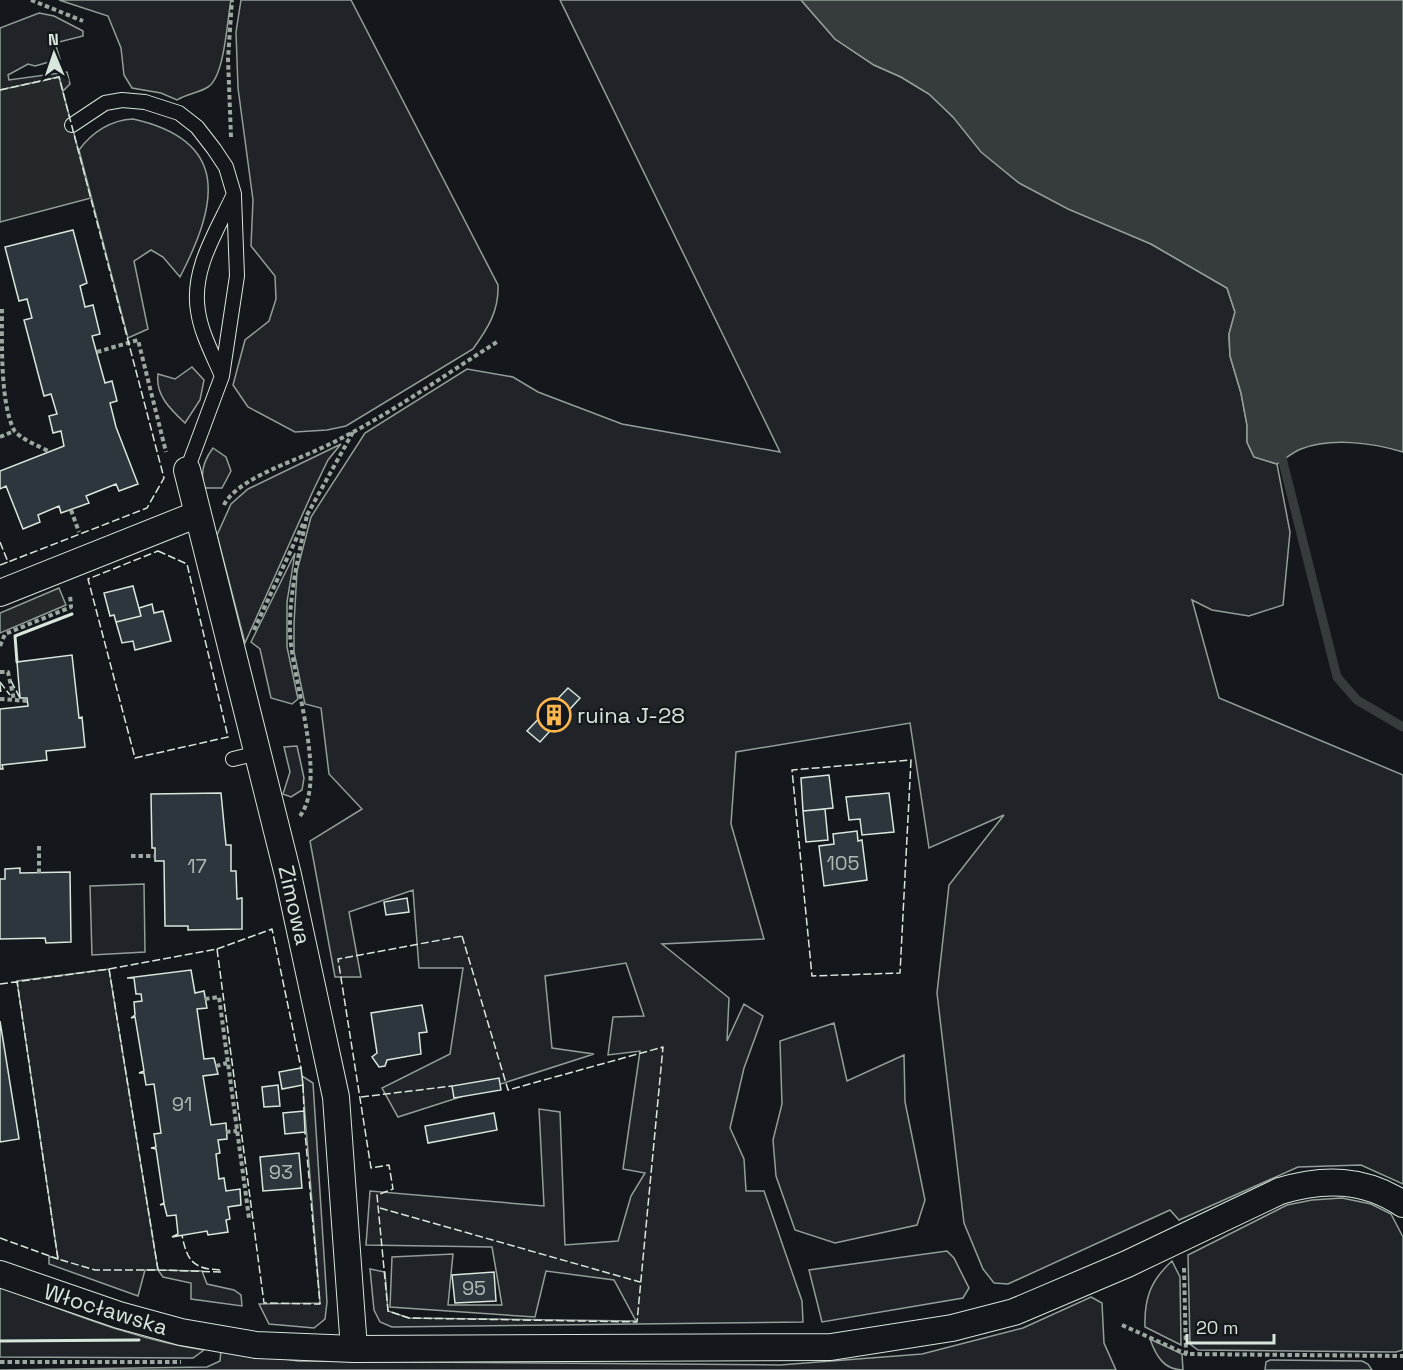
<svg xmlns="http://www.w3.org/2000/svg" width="1403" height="1370" viewBox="0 0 1403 1370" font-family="'Space Grotesk',sans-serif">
<rect width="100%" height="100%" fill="#14181c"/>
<path fill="#202428" stroke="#939e99" stroke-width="1.5" d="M59,0H231C227,20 225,76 208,87C199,93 186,94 177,100L161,93L132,88L124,75L121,48L108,16Z
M241,0H351L498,285C499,311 488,328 473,349L346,426L327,430L295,432L248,407L233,385L245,340L269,321L276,299L275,276L251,246L253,200L238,88L236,32Z
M560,0H801L835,39L874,65L901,77L929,94L953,117L1122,231L1151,244L1227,288L1235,312L1229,334L1230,356L1241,393L1247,425V442L1254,457L1277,464L1290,532L1283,605L1249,616L1212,610L1192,600L1219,698L1403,775V1184L1361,1165L1298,1167L1179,1220L1170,1210L1008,1284L994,1283L983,1269L964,1223L937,993L949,885L1004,815L929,848L910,723L736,752L731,824L764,939L662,944L729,998L727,1041L744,1004L763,1016L744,1068L730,1128L744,1159L746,1191H764L802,1301L803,1322L392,1327L380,1322L374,1310L370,1269L385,1272L388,1311L409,1318L636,1321L614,1280L546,1271L535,1317L390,1307L392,1257L453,1254L448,1305H502L492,1247L366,1245L370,1191L544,1206L539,1109L560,1112L565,1245L618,1241L631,1196L645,1173L623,1169L640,1051L608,1055L613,1017L644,1016L626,963L545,976L552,1048L594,1054L398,1117L382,1088L450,1054L463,968H419L413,890L349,912L361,977H335L310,841L362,809L329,774L321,708L305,704L294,652V624L297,571L311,517L365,433L467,369L513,377L538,392L622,424L780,452Z
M39,13L54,16L83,31V36L55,43L60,59L35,66L28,64L8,75L9,80L67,72L70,84L63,91L59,77L0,90V28Z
M133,119C232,141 217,205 180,277L163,257L151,250L134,261L148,329L128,338L79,150C92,132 111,120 133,119Z
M192,367L204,380L200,400L185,423C171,410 155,395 158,374L175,379Z
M341,444L328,460L313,491L245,643L217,535L231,504L248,489Z
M213,448L226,457L231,471L222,488H205C199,473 204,460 213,448Z
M295,553L287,602V647L298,699L292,704L271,698L260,649L251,642Z
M297,746L304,778L302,790L291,797L283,794L290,772L284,747Z
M144,884L145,952L92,955L90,886Z
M109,969L158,1270L202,1271L207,1284L234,1290L241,1295L242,1306L191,1299V1283L163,1277L158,1270H145L138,1296L49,1264V1256L58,1259L17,981Z
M834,1023L847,1081L904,1055L905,1102L925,1200L917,1225L835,1243L795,1230L776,1176L773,1140L782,1104L780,1041Z
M302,1076L313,1083L327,1302L325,1319L314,1328L269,1324L259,1304L320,1303Z
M1342,1198L1371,1204L1391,1214L1403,1237V1350L1396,1352L1198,1350L1190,1344L1188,1255L1287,1205L1312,1200Z
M947,1251L954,1258L969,1288L963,1298L822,1322L809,1270Z
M1172,1261L1180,1277L1181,1345L1145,1327C1144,1298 1151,1280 1172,1261Z
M0,1287C67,1311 134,1340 204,1350L193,1358L0,1357Z
M1091,1297L1102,1303L1104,1343L1116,1370H0L207,1367L220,1361L221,1350L298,1361L780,1365L922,1354L1023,1328Z
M1150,1339L1182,1354L1183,1370C1164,1370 1156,1356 1150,1339Z
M1270,1360L1362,1361L1368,1364L1372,1370H1265L1266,1362Z"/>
<path fill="#24282b" stroke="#939e99" stroke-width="1.5" d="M59,77L91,198L0,222V90Z
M59,588L66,605L0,633V613Z"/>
<path fill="#363b3e" stroke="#939e99" stroke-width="1.5" d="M801,0H1403V452C1373,443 1331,437 1301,449C1293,452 1285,459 1277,464L1254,457L1247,442V425L1241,393L1230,356L1229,334L1235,312L1227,288L1151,244L1068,209L1019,183L981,152L953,117L929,94L901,77L874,65L835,39Z"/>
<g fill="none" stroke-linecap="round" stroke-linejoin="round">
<path stroke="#363b3e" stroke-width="9" d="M1280,450L1337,677L1357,700L1403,727"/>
</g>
<path fill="#2c363c" stroke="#d8e6dc" stroke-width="1.5" d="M73,230L87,283L80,286L85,307L93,305L100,334L92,336L105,383L112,381L117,401L110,403L116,427L138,484L119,491L116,484L86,496L89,503L61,513L59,506L38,515L40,522L23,529L6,486L0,489V471L64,446L61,431L53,433L49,416L57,414L51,394L44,396L24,320L32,318L27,299L19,301L5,247Z
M133,586L141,616L116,622L114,615L110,616L104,593Z
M152,604L154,613L163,611L171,641L135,650L133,641L122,643L116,622L141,616L139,608Z
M72,655L79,718L82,717L85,747L46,751L47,760L2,765L3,769H0V709L28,706L27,698H20L17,662Z
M568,688L580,698L540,742L527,731Z
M829,775L833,808L803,811L801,778Z
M221,793L226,845H231V871H236L237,899L242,898V929L188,930V926H165L164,861H155V848H152L151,794Z
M889,793L894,832L862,835L860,819L849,820L846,797Z
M825,809L828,840L806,842L803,811Z
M857,831L858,841L862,840L867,880L824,886L819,846L834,844L833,834Z
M20,868V873L70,872L71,942L46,943L45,938L0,939V879H5V869Z
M407,898L409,912L386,915L384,902Z
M191,970L195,993L204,991L207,1008L197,1009L204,1059L214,1058L218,1074L203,1076L211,1125L226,1123L227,1139L218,1140L220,1153L216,1154L219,1179L224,1178L226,1191L240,1189L241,1205L228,1207L230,1219L226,1220L228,1232L208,1235L207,1231L172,1237L178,1234L176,1215L167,1216L164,1204L160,1205L164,1203L156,1149L151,1148L156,1147L154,1134L161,1133L154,1084L146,1085L144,1073H139L144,1071L135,1017L131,1018L135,1015L134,1002L142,1001L141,994H136L134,978H127Z
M422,1005L427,1032L419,1033L421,1054L387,1060L385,1066L379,1067L372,1057L377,1053L371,1013Z
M0,1021L19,1139L0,1142Z
M301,1068L303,1085L282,1089L279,1072Z
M499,1078L501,1090L454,1098L452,1086Z
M278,1085L280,1106L264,1107L262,1087Z
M304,1111L305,1132L285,1134L283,1113Z
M494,1113L497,1130L428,1143L425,1126Z
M299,1153L302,1188L263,1191L260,1157Z
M494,1272L496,1301L455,1303L452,1275Z"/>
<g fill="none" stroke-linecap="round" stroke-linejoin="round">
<g stroke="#d8e6dc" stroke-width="16">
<path id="service" d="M72,125L105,103L122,100L145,102L179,113L197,127L214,149L226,167L234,194C217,231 191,269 198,311C201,333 213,355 222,376
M187,470L222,376L237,276L234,196
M233,759L258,753"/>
</g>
<g stroke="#d8e6dc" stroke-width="28">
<path id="minor" d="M187,470L288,875L336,1097L354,1349
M0,593L198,514
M0,1274L119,1315L181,1332L256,1345L354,1349L831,1347L952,1328L1014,1312L1127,1264L1280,1191C1323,1178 1364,1178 1403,1204"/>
</g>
<path stroke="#9da8a2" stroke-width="4" stroke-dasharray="4.5 3" stroke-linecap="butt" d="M31,0L83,21
M231,137L228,59L232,0
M2,309C2,341 0,403 14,430C20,439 39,446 50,452
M97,352L138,340L166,452
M0,437L14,431
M224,505C234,484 275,468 296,459C367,431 432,383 497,342
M71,510L79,532
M307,515L353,432
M254,630L304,522
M0,646L5,634L71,607L70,594
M0,672H8L14,700
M0,699L28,701
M300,816C328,779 292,680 290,633C289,593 299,555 307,515
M131,856H155
M39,873V843
M205,999L219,997L249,1218
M216,1066L227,1063
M226,1132L237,1131
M1184,1268L1186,1354L1403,1356
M1122,1325L1186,1354
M0,1362H181"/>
<use href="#service" stroke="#14181c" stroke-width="14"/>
<use href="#minor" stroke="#14181c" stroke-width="26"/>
<path stroke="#d8e6dc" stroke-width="1.5" stroke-dasharray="8 3" stroke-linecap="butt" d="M0,90L59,77L164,478L147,508L8,562
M0,542L8,562L0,565
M158,551L187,564L228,737L135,758L88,579Z
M11,681L20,698
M0,682L10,695
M0,684L1,694
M911,760L900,973L812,976L792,770Z
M462,936L508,1090L663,1047L637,1322L409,1318L388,1311L377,1195L393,1189L389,1165L371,1168L338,959Z
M217,949L272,929L301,1068
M109,969L217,949L264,1303L320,1304L305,1132
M0,984L109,969L158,1270H95L58,1259L17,981
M303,1085L304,1111
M361,1097L452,1086
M380,1208L640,1282
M0,1238L58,1259
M158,1270L221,1272V1270C193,1269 187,1261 182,1235"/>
<path stroke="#d8e6dc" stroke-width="3" d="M17,662L15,636L72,614
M0,1341L139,1340"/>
</g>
<defs>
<g id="building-ring" transform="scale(1.725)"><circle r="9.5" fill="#14181c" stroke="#ffb74d" stroke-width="1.5"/><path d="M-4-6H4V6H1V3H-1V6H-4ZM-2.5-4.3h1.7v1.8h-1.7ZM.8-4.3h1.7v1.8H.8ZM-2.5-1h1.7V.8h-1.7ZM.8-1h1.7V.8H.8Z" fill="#ffb74d"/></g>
</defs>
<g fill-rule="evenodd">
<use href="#building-ring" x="554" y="715"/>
</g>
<g text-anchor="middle" stroke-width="4.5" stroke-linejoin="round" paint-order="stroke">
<g font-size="20" fill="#adbab4">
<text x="843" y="870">105</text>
<text x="197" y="873">17</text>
<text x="182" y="1111">91</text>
<text x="281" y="1179">93</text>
<text x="474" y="1295">95</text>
</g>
<g font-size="22" fill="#d8e6dc" stroke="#14181c" text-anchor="start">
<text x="577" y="723">ruina J-28</text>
</g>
<g font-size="22" fill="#d8e6dc" stroke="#14181c">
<text transform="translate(295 905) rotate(77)" y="8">Zimowa</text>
<text transform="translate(106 1309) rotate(17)" y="8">Włocławska</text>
</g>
</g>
<g transform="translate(54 54) rotate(358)" stroke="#14181c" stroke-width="4.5" paint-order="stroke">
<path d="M0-4.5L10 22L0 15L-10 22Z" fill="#d8e6dc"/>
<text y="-9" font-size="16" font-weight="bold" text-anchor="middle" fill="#d8e6dc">N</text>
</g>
<path d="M1187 1334v9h87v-9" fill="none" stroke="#d8e6dc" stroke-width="3"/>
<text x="1196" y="1334" font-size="18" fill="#d8e6dc" stroke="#14181c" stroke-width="4.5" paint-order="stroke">20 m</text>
</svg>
